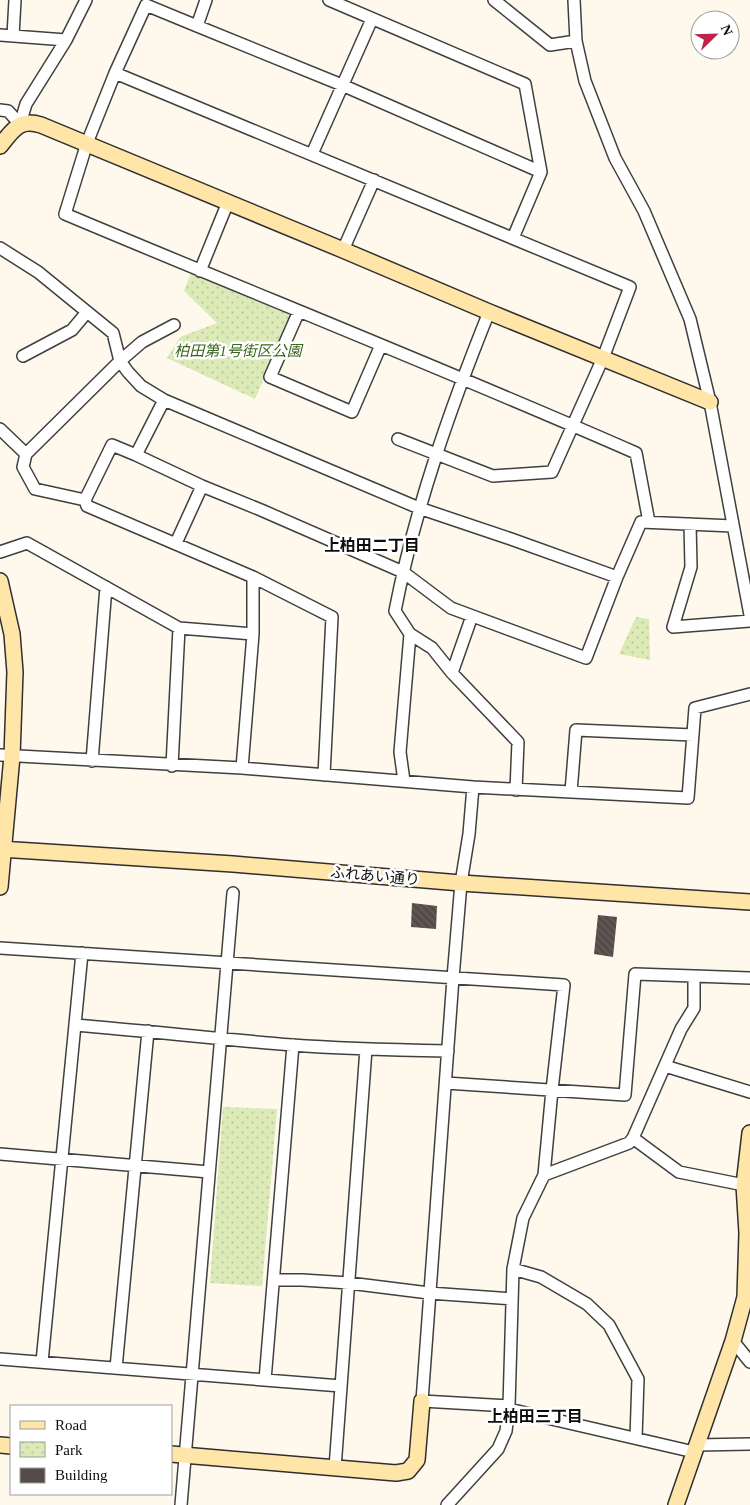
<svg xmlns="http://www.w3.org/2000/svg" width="750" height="1505" viewBox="0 0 750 1505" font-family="'Times New Roman','Noto Sans JP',serif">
<defs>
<pattern id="park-dots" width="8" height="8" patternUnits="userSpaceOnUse" patternTransform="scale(1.25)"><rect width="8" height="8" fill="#dbeab6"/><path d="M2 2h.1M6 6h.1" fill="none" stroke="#bbc89b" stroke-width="1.8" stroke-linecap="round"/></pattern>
<pattern id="building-back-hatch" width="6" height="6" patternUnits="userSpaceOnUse" patternTransform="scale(1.25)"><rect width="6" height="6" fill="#554b49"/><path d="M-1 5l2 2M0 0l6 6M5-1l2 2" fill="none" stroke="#68605f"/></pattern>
</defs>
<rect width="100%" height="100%" fill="#fff8ec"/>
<path fill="url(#park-dots)" d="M193,268L287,308L291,316L255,399L167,358L180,337L217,323L184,291Z
M636,617L649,619L650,660L619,654Z
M223,1107L277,1109L262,1286L210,1283Z"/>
<path fill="url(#building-back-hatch)" d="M412,903L437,906L436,929L411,927Z
M598,915L617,917L613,957L594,954Z"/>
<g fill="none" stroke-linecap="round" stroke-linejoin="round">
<g stroke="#404040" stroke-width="14">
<path id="street" d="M206,0L197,26L146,5L115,73L87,143L65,214C255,294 447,370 636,453L649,522
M329,0L525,84L541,172L513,238
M494,0L550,45L576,41
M574,0L576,41L585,81L615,158L644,211L690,319L710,402L750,615
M197,26L342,85L541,172
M0,35L66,40
M13,36L15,0
M115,73L630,287L603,358L552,472L493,476L398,439
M0,110L8,111L20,124
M20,124L26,104L66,40L86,0
M312,154L372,19
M0,248L38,272L113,333L120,361L128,372L141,386L164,400L419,508L511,539L617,577L641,522L733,526
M343,250L374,180
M200,271L228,202
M299,311L270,377L352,412L381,345
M23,356L72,330L87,312
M164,400L136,455L112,445L85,500L87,506L253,577V634L242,768
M0,429L26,454
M136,455L202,486L261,510L403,572L451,608L586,658L617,577
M85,500L35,489L23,467L26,454L120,361L142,342L174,325
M690,524L691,567L673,627L750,621
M176,543L202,486
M0,552L27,543L179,628L253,634
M253,577L332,617L324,775
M410,634L432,648L452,673L518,742L516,790
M452,673L472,616
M0,755L242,768L473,787L688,798L695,708L750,694
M92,761L106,587
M172,766L179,628
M404,781L400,752L410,634L395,611C415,508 450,409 489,312
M473,787L469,834L461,883L453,978L422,1401L509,1406
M571,792L576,730L693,735
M0,948L564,985L552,1090L544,1175L523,1218L513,1269L509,1406L506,1431L498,1449L447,1505
M75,1025C147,1031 219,1039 292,1045C344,1049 396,1050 448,1051
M665,1066L750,1092
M446,1083L625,1095L635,974L694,976
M633,1138L679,1172L744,1185
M0,1154L209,1172
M544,1175L629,1143L633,1138L681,1029L694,1008V976L750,978
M513,1269L541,1277L587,1304L609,1325L638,1379L636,1438
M274,1280H302L349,1283L429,1293L512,1299
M733,1341L750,1362
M0,1359L341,1386
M42,1362L82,953
M116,1368L148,1031
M265,1380L293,1045
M509,1409L694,1452
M697,1445L750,1444
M335,1468L366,1049
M181,1505L233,893"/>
</g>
<g stroke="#2f2f2f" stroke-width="18">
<path id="secondary" d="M0,146C13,130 19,118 41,125L343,250L489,312L710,402
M0,581L12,634L15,672L12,756L0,887
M0,849L233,864L461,883L750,902
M0,1445L11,1446
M171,1454L396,1473L408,1471L417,1460L422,1401
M676,1505L733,1341L745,1297L747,1233L744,1185L750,1133"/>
</g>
<use href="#street" stroke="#fff" stroke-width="11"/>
<use href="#secondary" stroke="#ffe5a7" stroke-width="15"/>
</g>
<g text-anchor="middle" stroke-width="5" stroke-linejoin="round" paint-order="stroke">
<g font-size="15" font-style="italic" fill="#39651c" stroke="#fff">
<text x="238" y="356">柏田第1号街区公園</text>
</g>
<g font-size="15" fill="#0d0d0d" stroke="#fff">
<text transform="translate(375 876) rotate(5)" y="5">ふれあい通り</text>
</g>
<g font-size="16" font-weight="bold" fill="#0d0d0d" stroke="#fff">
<text x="372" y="551">上柏田二丁目</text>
<text x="535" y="1422">上柏田三丁目</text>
</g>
</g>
<rect x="10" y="1405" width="162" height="90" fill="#ffffff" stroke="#9e9e9e"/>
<rect x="20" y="1421" width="25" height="8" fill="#ffe5a7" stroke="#9e9e9e"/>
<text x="55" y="1430" font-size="15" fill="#0d0d0d">Road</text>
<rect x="20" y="1442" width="25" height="15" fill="url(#park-dots)" stroke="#9e9e9e"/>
<text x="55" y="1455" font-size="15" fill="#0d0d0d">Park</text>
<rect x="20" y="1468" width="25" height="15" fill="#554b49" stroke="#9e9e9e"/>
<text x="55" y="1480" font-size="15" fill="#0d0d0d">Building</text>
<g transform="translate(715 35) rotate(67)"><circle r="24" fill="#ffffff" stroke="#9e9e9e"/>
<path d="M0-4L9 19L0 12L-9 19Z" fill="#be2348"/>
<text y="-8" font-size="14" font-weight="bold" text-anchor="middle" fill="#0d0d0d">N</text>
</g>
</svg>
